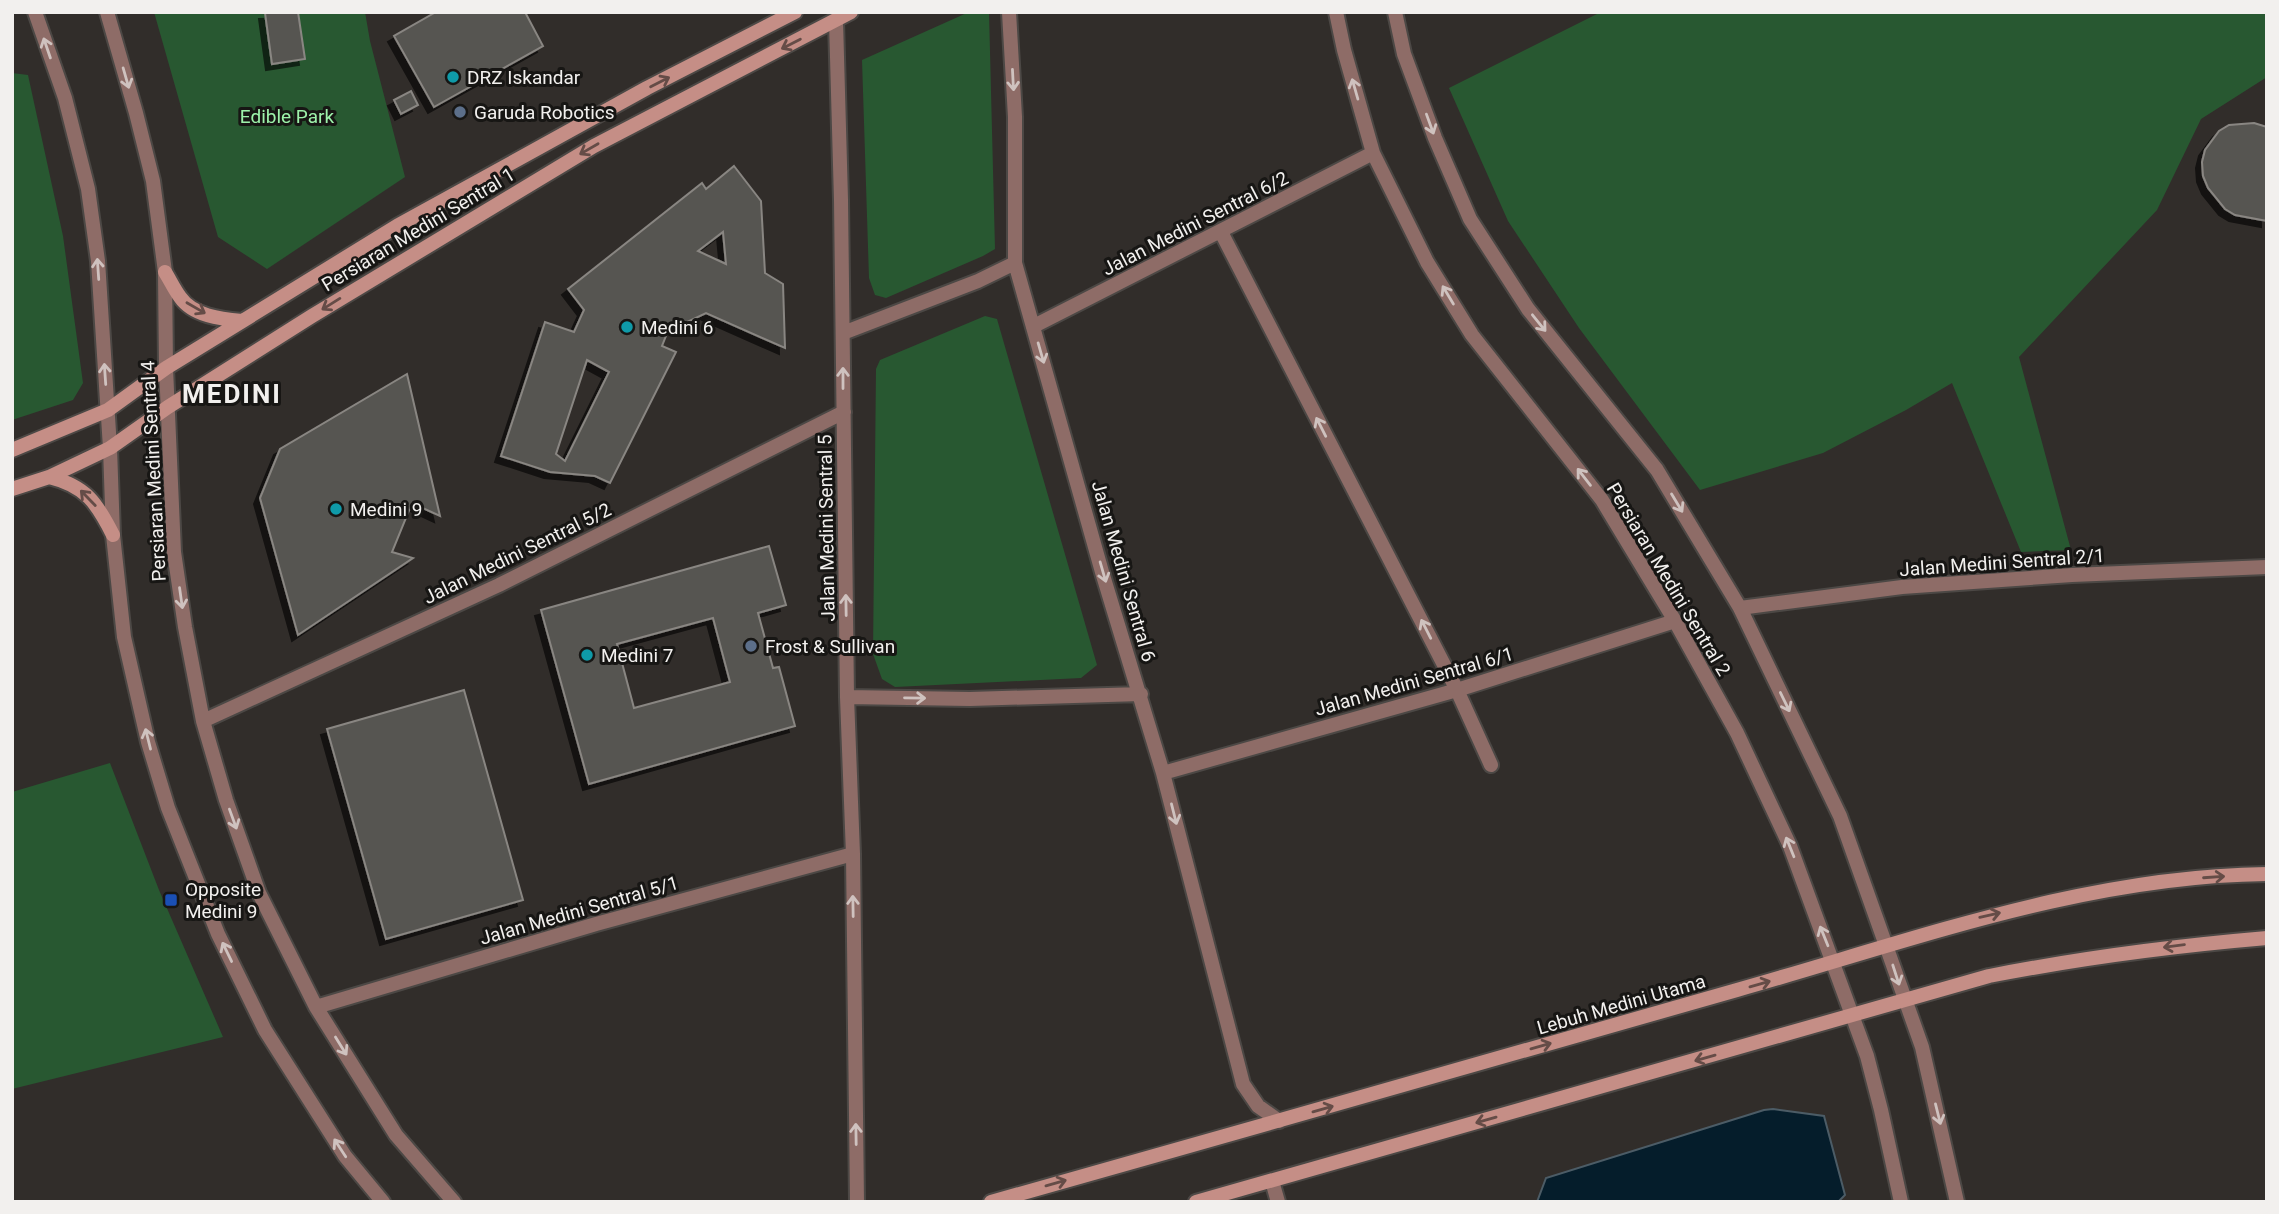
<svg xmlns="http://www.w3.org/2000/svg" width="2279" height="1214" viewBox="0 0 2279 1214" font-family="Roboto,sans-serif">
<defs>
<filter id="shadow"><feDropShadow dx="-6" dy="6" stdDeviation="0" flood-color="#0009"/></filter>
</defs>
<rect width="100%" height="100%" fill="#312d2a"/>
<path fill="#285831" d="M154,12H365L370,41L405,177L267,269L218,237Z
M969,12H989L995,249L983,256L886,298L875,295L869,278L862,60Z
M1601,12H2267V77L2201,119L2157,210L2019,357L2071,550L2021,552L1952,383L1906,410L1823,453L1700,490L1579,328L1508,221L1449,88Z
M12,73L28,75L63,236L83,383L73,400L12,420Z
M985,316L997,319L1097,665L1081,678L895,687L882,679L873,654L876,369L880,360Z
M110,763L159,890L223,1037L12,1089V792Z"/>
<path fill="#051d2b" stroke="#4c5c66" stroke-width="2" d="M1773,1109L1824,1116L1845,1195L1838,1202H1537L1546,1178L1764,1110Z"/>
<path fill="#575551" stroke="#898682" stroke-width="2" fill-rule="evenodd" filter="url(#shadow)" d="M298,12L305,59L272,64L265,13Z
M436,12H525L543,46L434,107L394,36Z
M411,91L418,105L401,114L394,100Z
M2254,123L2267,127V221L2235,215L2225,209L2208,188L2203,176L2202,162L2205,150L2219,131L2229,125Z
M734,166L761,201L765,273L783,284L785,348L706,313L668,331L662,346L676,352L610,483L595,476L550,472L501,456L545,322L574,332L584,310L568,289L702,183L706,189ZM723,232L726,264L698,251ZM587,360L609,372L565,461L556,454Z
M407,374L440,516L412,503L392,552L413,558L298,635L260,498L280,449Z
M769,546L786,605L758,613L773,668L779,667L795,726L589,784L541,610ZM713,618L730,682L634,708L617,644Z
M464,690L523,900L386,939L327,729Z"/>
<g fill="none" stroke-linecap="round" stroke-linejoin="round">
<g stroke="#4c4845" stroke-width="18">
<path id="street" d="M35,12L65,98L88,189L98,261L110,448L113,535L124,637L148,742L168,808L218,934L265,1030L345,1156L383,1202
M107,12L136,113L153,181L165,272L166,368L174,552L185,627L203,721L226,800L259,893L316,1007L396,1135L454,1202
M1009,12L1015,117V263L1102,572L1163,773L1243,1084L1258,1106L1279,1121
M1336,12L1344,50L1373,153L1427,262L1472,335L1602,500L1675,621L1737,733L1790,846L1867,1056L1881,1110L1901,1202
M1395,12L1404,54L1435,138L1470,219L1528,309L1657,470L1740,608L1840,816L1922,1047L1957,1202
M836,21L841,200L847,697L853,854L857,1202
M1221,232L1457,690L1491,765
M1034,326L1373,153
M843,333L978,281L1015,263
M1740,608L1902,587L2072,575L2267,567
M847,697L970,699L1141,694
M203,721L499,585L844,412
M1163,773L1457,690L1675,621
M316,1007L596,924L853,854
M1272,1181L1278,1202"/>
</g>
<g stroke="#4c4845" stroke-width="18">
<path id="secondary" d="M165,272C170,280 174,289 180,297C193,316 221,319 242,321
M12,450L108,410L166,368L397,226L647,88L795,12
M49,477C86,486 97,503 113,535
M12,489L49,477L110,448L168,407L312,316L594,146L851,12
M991,1202C1240,1132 1489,1061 1737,990C1911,941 2084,876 2267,874
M1196,1202L1989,976C2081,958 2173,946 2267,938"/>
</g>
<use href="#street" stroke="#8e6c67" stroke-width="14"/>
<use href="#secondary" stroke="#c58e86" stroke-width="14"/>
</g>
<defs><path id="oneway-shaft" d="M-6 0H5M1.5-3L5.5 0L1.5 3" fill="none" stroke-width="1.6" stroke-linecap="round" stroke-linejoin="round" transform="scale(1.75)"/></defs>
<g stroke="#654c47">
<use href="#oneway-shaft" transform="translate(791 44) rotate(153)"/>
<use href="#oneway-shaft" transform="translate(660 82) rotate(-27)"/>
<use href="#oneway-shaft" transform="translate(589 149) rotate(150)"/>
<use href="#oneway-shaft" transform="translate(331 304) rotate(148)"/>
<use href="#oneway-shaft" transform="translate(196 308) rotate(30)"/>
<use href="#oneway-shaft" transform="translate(88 498) rotate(-134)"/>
<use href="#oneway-shaft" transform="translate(2214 877) rotate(-4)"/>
<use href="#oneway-shaft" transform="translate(1990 915) rotate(-13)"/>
<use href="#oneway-shaft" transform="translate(2174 946) rotate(173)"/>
<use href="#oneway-shaft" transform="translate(1760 984) rotate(-16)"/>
<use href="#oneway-shaft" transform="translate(1541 1046) rotate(-16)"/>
<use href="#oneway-shaft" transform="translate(1705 1058) rotate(164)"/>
<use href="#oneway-shaft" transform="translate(1323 1109) rotate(-16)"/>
<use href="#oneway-shaft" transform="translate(1486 1120) rotate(164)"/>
<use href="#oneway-shaft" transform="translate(1056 1183) rotate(-16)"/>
</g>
<g stroke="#cfc2bf">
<use href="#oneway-shaft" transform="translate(47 48) rotate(-109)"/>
<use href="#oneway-shaft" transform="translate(126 78) rotate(74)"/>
<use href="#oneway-shaft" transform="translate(1013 80) rotate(87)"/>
<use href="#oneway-shaft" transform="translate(1355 89) rotate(-106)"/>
<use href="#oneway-shaft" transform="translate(1430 124) rotate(70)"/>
<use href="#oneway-shaft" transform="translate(98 269) rotate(-94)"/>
<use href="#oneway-shaft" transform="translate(1448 295) rotate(-121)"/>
<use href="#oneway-shaft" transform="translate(1539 323) rotate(51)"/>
<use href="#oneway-shaft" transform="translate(1041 353) rotate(74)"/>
<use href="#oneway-shaft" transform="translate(105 374) rotate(-94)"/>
<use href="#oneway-shaft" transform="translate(843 378) rotate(-90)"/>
<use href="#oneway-shaft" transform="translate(1321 427) rotate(-117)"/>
<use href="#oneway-shaft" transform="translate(1584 477) rotate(-128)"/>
<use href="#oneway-shaft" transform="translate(1677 503) rotate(59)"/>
<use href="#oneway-shaft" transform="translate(1103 572) rotate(74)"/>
<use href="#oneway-shaft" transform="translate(181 598) rotate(82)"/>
<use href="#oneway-shaft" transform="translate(846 605) rotate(-91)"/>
<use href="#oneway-shaft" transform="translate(1426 629) rotate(-117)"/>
<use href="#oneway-shaft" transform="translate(915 698) rotate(1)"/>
<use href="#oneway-shaft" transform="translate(1785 702) rotate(64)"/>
<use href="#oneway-shaft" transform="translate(148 739) rotate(-104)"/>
<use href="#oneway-shaft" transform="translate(1174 814) rotate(76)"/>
<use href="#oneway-shaft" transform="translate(233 819) rotate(70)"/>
<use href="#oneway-shaft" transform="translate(1790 847) rotate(-112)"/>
<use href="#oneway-shaft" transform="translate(853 906) rotate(-91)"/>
<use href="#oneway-shaft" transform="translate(1824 936) rotate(-112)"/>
<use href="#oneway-shaft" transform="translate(227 952) rotate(-116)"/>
<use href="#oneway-shaft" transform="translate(1896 975) rotate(72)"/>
<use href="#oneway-shaft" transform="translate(341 1046) rotate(58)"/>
<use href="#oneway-shaft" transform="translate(1938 1114) rotate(76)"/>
<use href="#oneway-shaft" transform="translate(856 1134) rotate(-91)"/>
<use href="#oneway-shaft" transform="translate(340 1148) rotate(-123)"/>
</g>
<g fill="#0f9aa8" stroke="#171614" stroke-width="2.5">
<circle cx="453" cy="77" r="7"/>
<circle cx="627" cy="327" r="7"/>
<circle cx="336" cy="509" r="7"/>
<circle cx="587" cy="655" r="7"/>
</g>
<g fill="#5c6f8a" stroke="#171614" stroke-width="2.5">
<circle cx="460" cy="112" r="7"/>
<circle cx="751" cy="646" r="7"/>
</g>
<rect fill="#1a4fb4" stroke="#171614" stroke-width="2.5" x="164" y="893" width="14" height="14" rx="3.5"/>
<g text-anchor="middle" stroke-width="6" stroke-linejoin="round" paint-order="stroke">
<g font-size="19" fill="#f2f0ee" stroke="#171614" text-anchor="start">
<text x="467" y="84">DRZ Iskandar</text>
<text x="474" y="119">Garuda Robotics</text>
<text x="641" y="334">Medini 6</text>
<text x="350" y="516">Medini 9</text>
<text x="765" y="653">Frost &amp; Sullivan</text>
<text x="601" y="662">Medini 7</text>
<text x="185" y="896">Opposite<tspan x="185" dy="22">Medini 9</tspan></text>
</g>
<g font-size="19" fill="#9df2aa" stroke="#171614">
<text x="287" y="123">Edible Park</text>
</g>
<g font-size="19" fill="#f2f0ee" stroke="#171614">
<text transform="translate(1195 223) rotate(-27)" y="7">Jalan Medini Sentral 6/2</text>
<text transform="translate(418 229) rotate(-31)" y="7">Persiaran Medini Sentral 1</text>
<text transform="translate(153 471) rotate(-93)" y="7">Persiaran Medini Sentral 4</text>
<text transform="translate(826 528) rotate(-91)" y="7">Jalan Medini Sentral 5</text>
<text transform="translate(517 553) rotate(-26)" y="7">Jalan Medini Sentral 5/2</text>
<text transform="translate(2002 562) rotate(-4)" y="7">Jalan Medini Sentral 2/1</text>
<text transform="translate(1124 571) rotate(74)" y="7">Jalan Medini Sentral 6</text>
<text transform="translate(1669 579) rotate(59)" y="7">Persiaran Medini Sentral 2</text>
<text transform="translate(1414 681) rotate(-16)" y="7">Jalan Medini Sentral 6/1</text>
<text transform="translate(579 910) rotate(-16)" y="7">Jalan Medini Sentral 5/1</text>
<text transform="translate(1621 1004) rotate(-16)" y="7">Lebuh Medini Utama</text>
</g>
<g font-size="26" font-weight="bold" letter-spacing="2" fill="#f2f0ee" stroke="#171614">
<text x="232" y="403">MEDINI</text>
</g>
</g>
<rect width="2279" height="1214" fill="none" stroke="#f2f0ee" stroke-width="28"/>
</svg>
